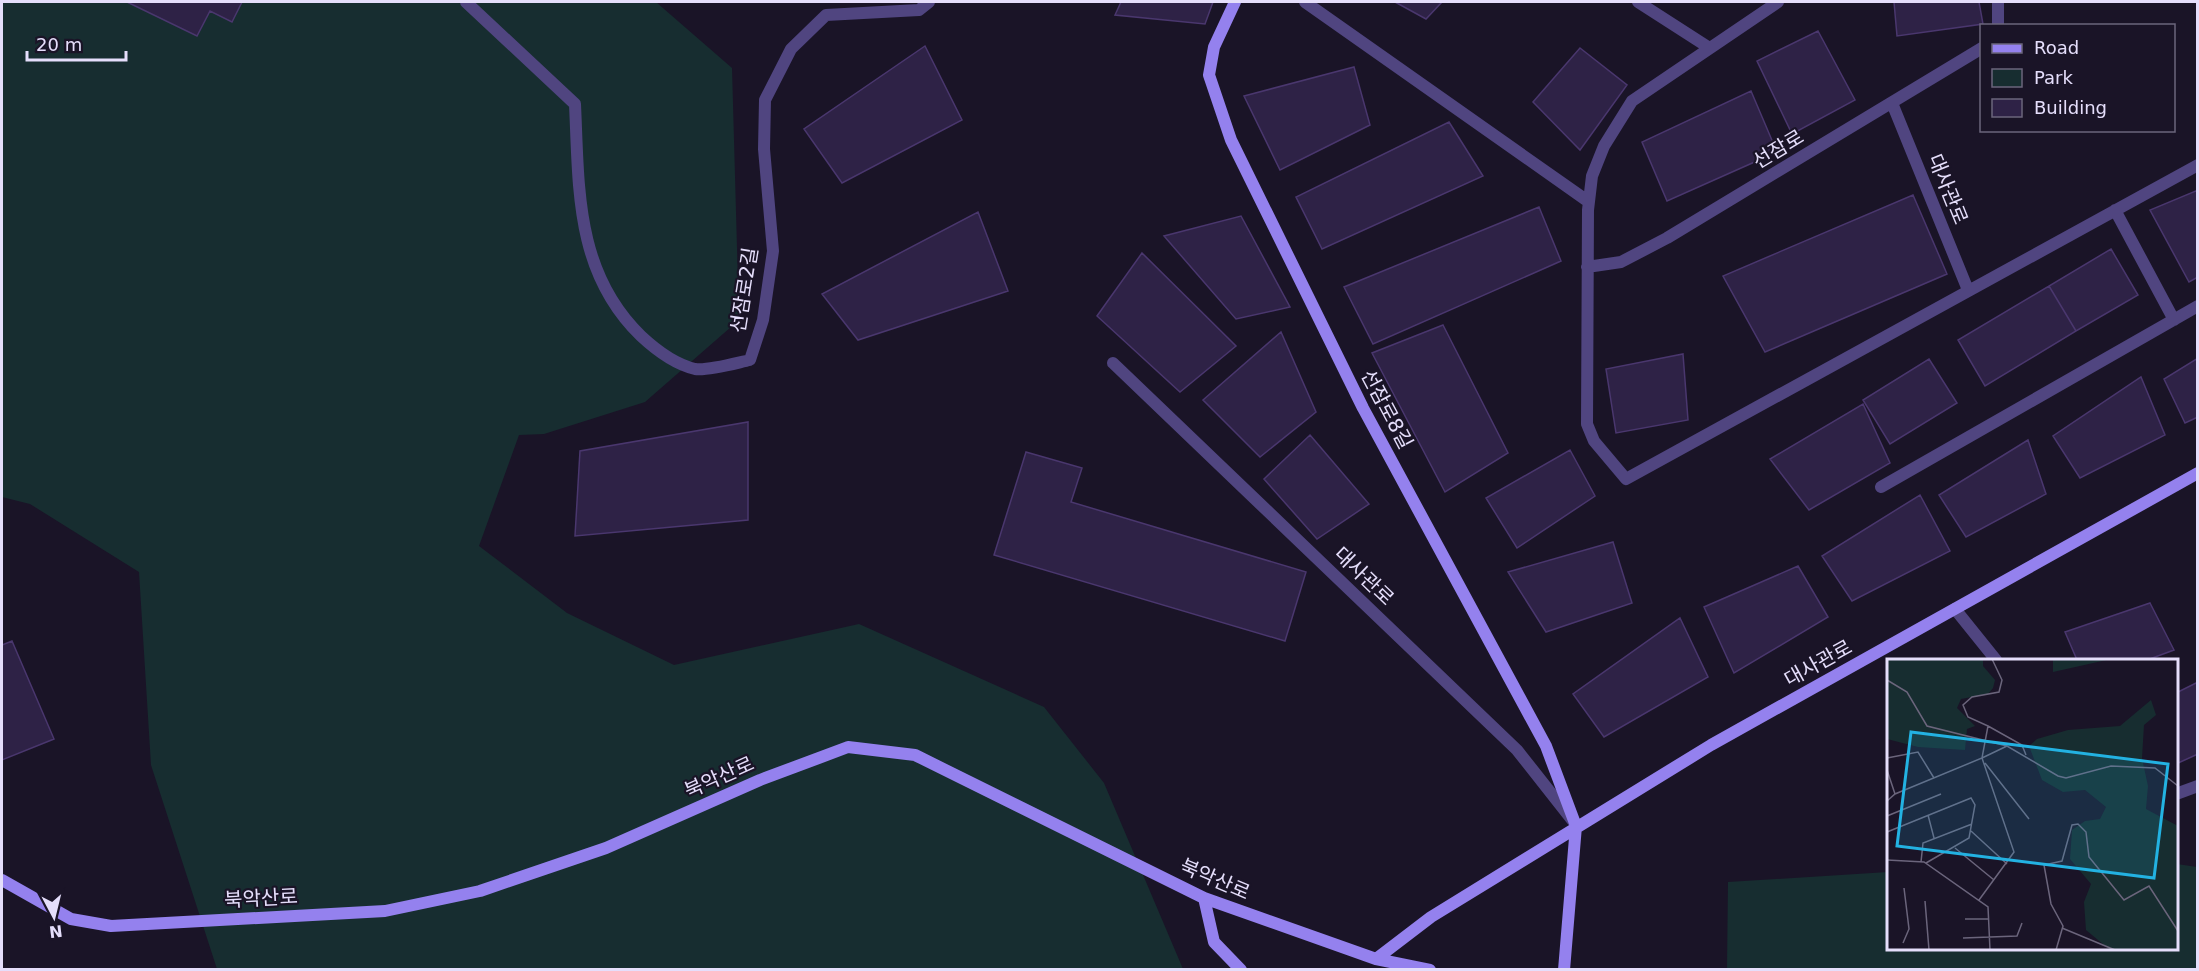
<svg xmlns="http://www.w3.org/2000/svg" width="2199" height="971" viewBox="0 0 2199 971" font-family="'DejaVu Sans','Noto Sans KR',sans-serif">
<rect width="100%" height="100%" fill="#1a1427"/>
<path fill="#172d30" d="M2,2H656L732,68L739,320L645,402L544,434L519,435L479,546L567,613L674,665L859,624L1044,707L1104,783L1183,969H217L151,765L139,572L30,504L2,497Z
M2177,864L2197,867V969H1727L1728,882L1888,872V948H2176Z"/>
<path fill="#2e2246" stroke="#4a376e" stroke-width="1.5" d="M127,2H242L232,22L210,11L197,36Z
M1121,2H1213L1205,24L1115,15Z
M1395,2H1442L1426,19Z
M1894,2H1979L1983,24L1897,36Z
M1818,31L1855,100L1792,134L1757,61Z
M925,46L962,120L842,183L804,129Z
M1580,48L1627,85L1580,150L1533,102Z
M1354,67L1370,125L1280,170L1244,96Z
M1751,91L1777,152L1667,201L1642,142Z
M1449,122L1483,176L1322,249L1296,197Z
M2198,190V277L2189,282L2150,210Z
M1913,195L1947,274L1765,352L1723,276Z
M1539,207L1561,261L1373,344L1344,287Z
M978,212L1008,291L858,340L822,294Z
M1241,216L1290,307L1236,319L1164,236Z
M2111,249L2138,295L2076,331L2049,286Z
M1142,253L1236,346L1180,392L1097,316Z
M2049,286L2076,331L1985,386L1958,340Z
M1443,325L1508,453L1445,492L1372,353Z
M1281,332L1316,412L1260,457L1203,400Z
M1683,354L1688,420L1616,433L1606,369Z
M2198,358V417L2185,423L2164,379Z
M1929,359L1957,403L1890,444L1863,400Z
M2141,377L2165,435L2080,478L2053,436Z
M1863,404L1890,463L1809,510L1770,459Z
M748,422V520L575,536L580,451Z
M1310,435L1369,504L1317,539L1264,479Z
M2028,440L2046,494L1966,537L1939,495Z
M1570,450L1595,496L1517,548L1486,498Z
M1026,452L1082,468L1071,502L1306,572L1285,641L994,555Z
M1920,495L1950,551L1852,601L1822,556Z
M1613,542L1632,603L1546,632L1508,572Z
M1798,566L1828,617L1734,673L1704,607Z
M2150,603L2174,650L2147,660H2077L2065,632Z
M1680,618L1708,677L1604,737L1573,694Z
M12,641L54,739L2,760V645Z
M2198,682V754L2176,764V693Z"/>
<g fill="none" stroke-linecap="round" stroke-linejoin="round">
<path stroke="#504580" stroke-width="12" d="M466,2L575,104C579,189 575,272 641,336C656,350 674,364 695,369C708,371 736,363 750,360L763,320L773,251L764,149L765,100L791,49L826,15L919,10L929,2
M1305,2L1589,202
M1638,2L1708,47
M1778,2L1632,101L1604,146L1592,176L1588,210L1587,424L1594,441L1626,479L2198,165
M1998,26V2
M1892,103L1968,290
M2115,210L2174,320
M1587,267L1621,262L1667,238L1982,48
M1113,363L1517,750L1573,821
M1881,487L2198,306
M1955,609L1996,660
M2176,794L2198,786"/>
<path stroke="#9481ee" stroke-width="12" d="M1235,2L1214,47L1209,75L1231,140L1363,408L1546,746L1576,826L1564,970
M2,880L71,919L111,926L385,911L480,891L606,848L760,780L848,747L915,755L1204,898L1376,959L1430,970
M1204,898L1214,942L1241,970
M1376,959L1431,917L1711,745L2198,473"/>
</g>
<g text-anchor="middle" stroke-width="4.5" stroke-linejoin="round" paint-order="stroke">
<g font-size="20" fill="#e5defb" stroke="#1a1427">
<text transform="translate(1778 149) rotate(-31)" y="7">선잠로</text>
<text transform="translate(1948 189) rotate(68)" y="7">대사관로</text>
<text transform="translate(744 290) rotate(-81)" y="7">선잠로2길</text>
<text transform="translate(1387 409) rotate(62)" y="7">선잠로8길</text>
<text transform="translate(1364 576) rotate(44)" y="7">대사관로</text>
<text transform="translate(1818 663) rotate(-29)" y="7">대사관로</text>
<text transform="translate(719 777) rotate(-24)" y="7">북악산로</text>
<text transform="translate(1215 879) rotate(23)" y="7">북악산로</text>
<text transform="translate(261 898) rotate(-3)" y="7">북악산로</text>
</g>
</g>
<g transform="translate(1887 659)">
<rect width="291" height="291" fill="#1a1427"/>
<path d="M0,0H96V7L108,21L106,29L101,35L74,40L70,49L88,67L80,70L78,91L31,88L0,80ZM166,0H224L166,13ZM264,41L269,56L257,66L255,99L261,127L259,150L291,167V291H223L199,271L197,243L204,225L183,200L185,171L198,162L213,160L219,148L198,131L176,133L155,121L142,87L150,80L181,71L233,67Z" fill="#172d30"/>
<path fill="none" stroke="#6b657c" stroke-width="1.5" d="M0,21L20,33L40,67L120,87L171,117L179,119L224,107L268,109L291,127M101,67L135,86L139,96M0,99L31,93L47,119M95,99L120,87M98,104L142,160M0,111L8,135M0,142L8,135L95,99L101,67L81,58L76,46L85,38L112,33L115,21L105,0M41,156L47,179M0,157L54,135M84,172L120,205M0,173L84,139L88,146L82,179L39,204M68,189L107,221M0,201L37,203L101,248L103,291M34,203L36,184L85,165M92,241L127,193L95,99M38,242L42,291M78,260H102M175,269L228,291M76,279L130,277L135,264M16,284L22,270L17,229M169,291L176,267L164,245L157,206L175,202L185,166L191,165L199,173L202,198L237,241L262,227L291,272"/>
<path fill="#23b2e2" fill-opacity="0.15" stroke="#23b2e2" stroke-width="3" d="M24,73L281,105L267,219L10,187Z"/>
<rect width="291" height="291" fill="none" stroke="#e5defb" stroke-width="3"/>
</g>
<rect width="2199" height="971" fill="none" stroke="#e5defb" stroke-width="6"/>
<rect x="1980" y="24" width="195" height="108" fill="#1a1427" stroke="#6b657c" stroke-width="1.5"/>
<rect x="1992" y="44" width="30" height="9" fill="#9481ee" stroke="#6b657c" stroke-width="1.5"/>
<text x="2034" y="54" font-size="18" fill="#e5defb">Road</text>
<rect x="1992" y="69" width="30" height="18" fill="#172d30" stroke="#6b657c" stroke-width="1.5"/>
<text x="2034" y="84" font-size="18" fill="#e5defb">Park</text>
<rect x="1992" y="99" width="30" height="18" fill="#2e2246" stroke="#6b657c" stroke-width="1.5"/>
<text x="2034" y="114" font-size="18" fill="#e5defb">Building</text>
<g transform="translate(54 917) rotate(173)" stroke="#1a1427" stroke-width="4.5" paint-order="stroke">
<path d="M0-4.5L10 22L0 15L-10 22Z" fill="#e5defb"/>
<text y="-9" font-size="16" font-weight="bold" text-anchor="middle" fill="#e5defb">N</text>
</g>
<path d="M27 51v9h99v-9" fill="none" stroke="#e5defb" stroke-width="3"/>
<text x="36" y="51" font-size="18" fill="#e5defb" stroke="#1a1427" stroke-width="4.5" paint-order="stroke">20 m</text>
</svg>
